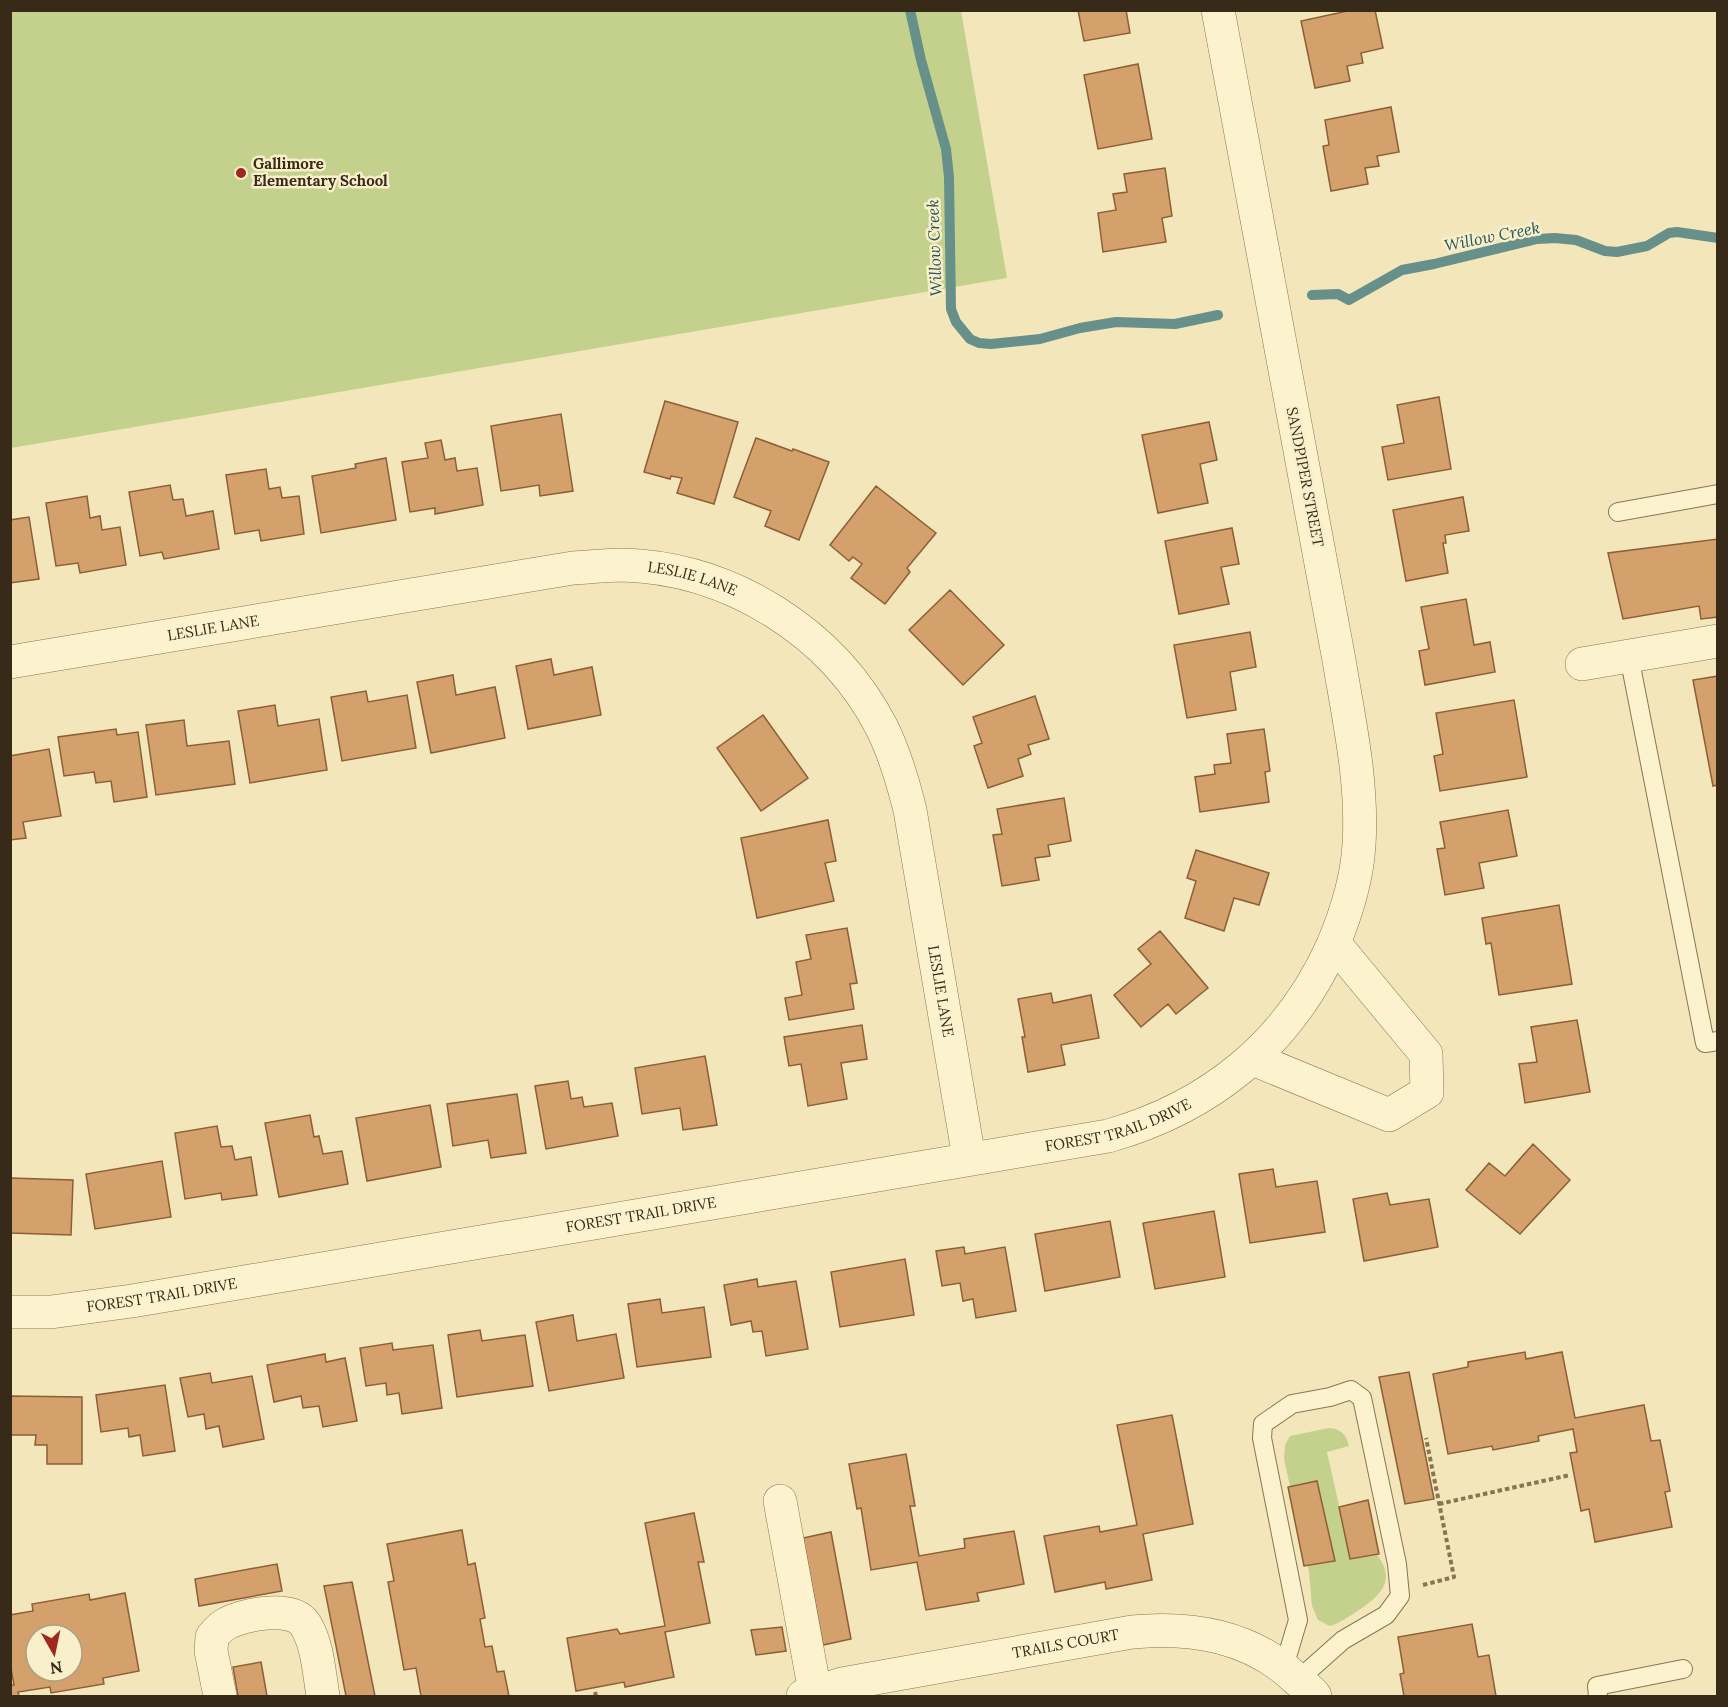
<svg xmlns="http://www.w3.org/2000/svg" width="1728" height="1707" viewBox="0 0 1728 1707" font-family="Lora,serif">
<rect width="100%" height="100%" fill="#f2e6ba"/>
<path fill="#c3d18d" d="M11,10L961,11L1007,278L11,448Z
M1329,1428C1341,1429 1346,1434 1349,1446L1327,1452L1351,1559L1377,1555C1398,1581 1378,1598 1356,1612C1348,1617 1340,1623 1330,1626L1318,1620L1312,1606L1309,1572L1284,1459L1285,1445L1290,1436Z"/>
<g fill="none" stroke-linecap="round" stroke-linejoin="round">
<path stroke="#669089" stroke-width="10" d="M910,10L921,60L946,149L949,177L951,309L956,322L970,339L979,343L991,344L1040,339L1080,328L1116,322L1175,324L1218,315
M1312,295L1338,294L1349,300L1402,270L1434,264L1537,239L1555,238L1576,240L1605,251L1617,252L1647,246L1669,233L1677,232L1718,238"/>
</g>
<path fill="#d4a06b" stroke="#8c5f36" stroke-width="1.5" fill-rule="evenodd" d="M1078,10H1126L1130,33L1084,41Z
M1352,10H1375L1383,48L1361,53L1363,63L1347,66L1350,81L1315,88L1301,21Z
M1138,64L1152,139L1098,149L1084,75Z
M1391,107L1399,152L1377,156L1379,166L1365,168L1368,184L1331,191L1323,146L1329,145L1325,120Z
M1165,168L1172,216L1162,218L1166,242L1103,252L1098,213L1116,210L1113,194L1127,192L1124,174Z
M1439,397L1451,469L1388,480L1382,447L1404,443L1397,405Z
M665,401L738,422L714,504L677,493L682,478L671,476L670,479L644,472Z
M561,414L573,491L540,496L539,485L501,491L491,426Z
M1209,422L1217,460L1200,464L1208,503L1158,513L1142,435Z
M756,438L792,451L793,449L829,462L799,540L765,526L771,511L734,497Z
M441,440L445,460L455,458L457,471L477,468L483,505L435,514V508L410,512L402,462L428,458L425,443Z
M386,458L396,520L321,533L312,476L356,468L355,464Z
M266,469L269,489L280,487L282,498L299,496L304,534L261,541L259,530L235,534L226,475Z
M170,485L173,500L183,499L186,516L213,511L219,549L164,559L162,552L140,556L129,492Z
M876,486L936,533L907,568L910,572L885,604L851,578L862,564L853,557L849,561L830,545Z
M87,496L90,518L100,516L102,530L120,527L126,565L80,573L78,563L56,566L46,503Z
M1463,497L1469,531L1445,535L1446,543H1443L1448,573L1406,581L1393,510Z
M29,517L39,579L10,583V520Z
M1232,528L1239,564L1221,567L1229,604L1179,614L1165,541Z
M1718,539V617L1701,619L1699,606L1623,619L1608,553Z
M950,590L1004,645L963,685L909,630Z
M1466,599L1474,645L1490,642L1495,672L1425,685L1419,651L1429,649L1421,607Z
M1250,632L1256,667L1230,672L1236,710L1187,718L1174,645Z
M551,659L554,675L592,667L601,715L528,729L516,666Z
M453,675L456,695L495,687L505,738L431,753L417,682Z
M1718,676V785L1713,786L1693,680Z
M366,691L368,702L407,695L416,748L342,761L331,697Z
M1035,696L1049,739L1028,745L1031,754L1018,759L1023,776L988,788L974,746L982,743L973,717Z
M1514,700L1527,777L1440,791L1434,756L1443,754L1436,713Z
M275,705L278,726L319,719L327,770L250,783L238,711Z
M763,715L808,778L761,811L717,748Z
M184,720L187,746L229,741L235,784L156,795L146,725Z
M116,729L117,735L138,732L147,797L114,802L111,781L96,783L94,772L64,776L58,737Z
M1264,729L1270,771L1265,772L1269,802L1200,812L1195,777L1215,774L1214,765L1231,763L1227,734Z
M49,749L61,816L23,822L26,838L10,840V756Z
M1064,798L1071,841L1048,845L1050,856L1035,858L1039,880L1002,886L993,835L1002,834L997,809Z
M1508,810L1517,856L1479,863L1484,888L1445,895L1437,849L1445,848L1440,822Z
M828,820L836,861L825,863L834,901L757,918L741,838Z
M1196,850L1269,873L1259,905L1234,898L1224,931L1185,918L1196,881L1187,878Z
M1559,905L1572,984L1499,995L1491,943L1486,944L1482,918Z
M847,928L857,983L850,984L854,1009L789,1020L785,998L802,995L796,962L811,959L806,935Z
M1160,931L1208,988L1176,1014L1168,1004L1141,1027L1114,995L1151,964L1138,949Z
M1051,993L1053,1003L1091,995L1099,1038L1061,1045L1065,1065L1028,1072L1022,1037H1025L1018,999Z
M1577,1020L1590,1092L1525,1103L1519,1064L1537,1062L1531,1027Z
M862,1025L867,1059L841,1063L847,1099L808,1106L801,1064L789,1066L784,1037Z
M705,1056L717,1125L683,1130L680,1108L642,1114L635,1068Z
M568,1081L571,1099L582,1097L584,1107L612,1103L618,1136L546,1149L535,1086Z
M517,1094L526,1153L491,1158L488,1140L453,1146L447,1104Z
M430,1105L441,1167L367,1181L356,1118Z
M310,1115L314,1137L319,1136L323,1154L342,1151L348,1184L279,1197L265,1123Z
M217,1126L221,1147L232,1146L235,1160L251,1157L257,1195L222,1200L221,1193L185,1199L175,1133Z
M1533,1144L1570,1180L1520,1234L1466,1190L1489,1163L1505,1176Z
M162,1161L171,1217L95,1229L86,1174Z
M1273,1169L1276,1187L1317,1181L1325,1232L1250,1243L1239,1174Z
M10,1178L73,1180L71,1235L10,1233Z
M1387,1193L1390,1205L1429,1199L1438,1247L1364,1261L1353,1199Z
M1214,1211L1225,1277L1155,1289L1143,1223Z
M1110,1221L1120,1277L1045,1291L1035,1234Z
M964,1247L965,1254L1005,1247L1016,1311L976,1318L973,1299L963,1301L960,1283L942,1286L936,1251Z
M905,1259L914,1315L840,1327L831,1272Z
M757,1279L758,1287L796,1281L808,1349L766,1356L762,1331L753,1332L751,1321L731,1325L724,1285Z
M660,1299L662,1313L704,1307L711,1357L637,1367L628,1304Z
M573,1315L577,1341L616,1334L624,1378L549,1391L536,1322Z
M480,1330L482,1341L525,1335L533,1386L457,1397L448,1335Z
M392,1343L393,1350L433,1345L442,1408L402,1414L399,1393L387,1395L386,1383L366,1386L360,1348Z
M1525,1352L1526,1359L1562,1352L1575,1418L1644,1405L1651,1441L1660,1440L1670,1491L1665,1492L1672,1527L1595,1542L1589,1509L1581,1511L1570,1453L1577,1452L1573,1429L1538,1436L1539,1441L1493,1450L1492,1446L1448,1454L1433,1374L1468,1367V1362Z
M325,1354L326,1362L345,1358L357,1421L323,1427L319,1406L303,1408L301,1396L274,1402L267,1365Z
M1409,1372L1434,1499L1405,1504L1379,1377Z
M210,1373L212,1383L252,1376L264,1439L223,1447L219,1426L206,1429L204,1414L188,1417L180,1378Z
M165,1385L175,1451L143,1456L140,1435L129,1437L128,1428L101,1432L96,1395Z
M10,1396L82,1397V1464H47V1445H35L36,1435H10Z
M1172,1415L1193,1524L1143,1534L1152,1580L1106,1589L1105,1582L1055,1592L1044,1536L1099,1526L1100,1532L1137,1525L1117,1425Z
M906,1454L915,1506H910L919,1556L965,1548L964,1539L1014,1531L1024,1584L977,1593L979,1601L926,1610L917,1562L871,1570L861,1508L857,1509L849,1464Z
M1317,1481L1335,1561L1304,1566L1288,1487Z
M1368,1500L1379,1554L1350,1559L1339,1507Z
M694,1513L704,1562H698L710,1623L665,1632L674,1677L625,1687L624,1682L576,1691L567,1638L617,1629L620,1634L665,1626L645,1523Z
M462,1530L468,1565L475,1563L485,1618L480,1619L485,1647L492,1646L497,1672L504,1671L509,1696H421L416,1668L404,1670L388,1582L394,1581L387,1544Z
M831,1532L851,1639L823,1645L803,1538Z
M277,1564L282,1591L199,1606L195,1579Z
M352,1582L375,1696H346L324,1586Z
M125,1593L139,1671L103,1678L104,1684L51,1693L50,1687L18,1692L19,1696H10V1685H14L10,1663V1615L33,1611L32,1604L89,1594L90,1600ZM36,1635H72V1671H36Z
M1472,1624L1478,1657L1489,1655L1496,1696H1404L1400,1674L1404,1673L1398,1637Z
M782,1627L786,1651L756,1655L751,1630Z
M261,1662L267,1696H238L233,1667Z"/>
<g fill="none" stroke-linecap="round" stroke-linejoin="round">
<g stroke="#8a7552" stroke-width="20">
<path id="lane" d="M1618,512L1718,494
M1629,656L1705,1043L1718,1041
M1284,1667L1298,1620L1262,1438L1263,1424L1292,1404L1330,1397L1351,1390L1362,1398L1397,1564L1400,1596L1386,1615L1343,1640L1298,1680
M1598,1696L1597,1686L1683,1669"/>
</g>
<g stroke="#8a7552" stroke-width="34">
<g id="street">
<path id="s1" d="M10,662L573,568C590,567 607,565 623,565C730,568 833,632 882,728C895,754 903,782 910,810L969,1158"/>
<path d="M1582,664L1718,641"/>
<path d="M1253,1059L1389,1115L1427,1092L1426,1054L1334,943"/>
<path id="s2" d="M10,1312H51L132,1301L1108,1136C1211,1107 1289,1043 1333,945C1346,914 1357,879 1359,845C1363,782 1349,721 1339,660L1218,10"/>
<path d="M780,1501L815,1692"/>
<path d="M220,1696L211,1651L212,1637C216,1632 221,1627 226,1624C243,1614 292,1605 305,1624C318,1645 319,1673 323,1696"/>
<path id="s3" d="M803,1696L842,1684L1132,1632C1190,1626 1251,1636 1295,1678C1302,1684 1310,1689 1315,1696"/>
</g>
</g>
<path stroke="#8a7552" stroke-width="4" stroke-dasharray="4.5 3" stroke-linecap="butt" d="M1439,1504L1570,1475
M1423,1585L1454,1577L1426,1438
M595,1692L596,1696"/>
<use href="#lane" stroke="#fcf2cd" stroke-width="18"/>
<use href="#street" stroke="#fcf2cd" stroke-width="33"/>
</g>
<circle fill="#9f271d" stroke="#f9efca" stroke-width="2" cx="241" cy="173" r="6"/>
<g text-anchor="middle" stroke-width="5" stroke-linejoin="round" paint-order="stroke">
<g font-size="15" font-weight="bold" fill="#372a19" stroke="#f9efca" text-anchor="start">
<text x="253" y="169">Gallimore<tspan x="253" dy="17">Elementary School</tspan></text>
</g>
<g font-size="15" fill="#372a19" stroke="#f9efca">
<text transform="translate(1305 477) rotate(79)" y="5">SANDPIPER STREET</text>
<text dy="5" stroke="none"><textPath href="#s1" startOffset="692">LESLIE LANE</textPath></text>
<text dy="5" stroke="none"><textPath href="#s1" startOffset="206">LESLIE LANE</textPath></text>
<text dy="5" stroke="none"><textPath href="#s1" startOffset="1212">LESLIE LANE</textPath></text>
<text dy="5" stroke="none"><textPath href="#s2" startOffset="1125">FOREST TRAIL DRIVE</textPath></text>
<text dy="5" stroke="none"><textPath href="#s2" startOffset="639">FOREST TRAIL DRIVE</textPath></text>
<text dy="5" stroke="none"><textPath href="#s2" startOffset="153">FOREST TRAIL DRIVE</textPath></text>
<text dy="5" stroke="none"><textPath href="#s3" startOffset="268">TRAILS COURT</textPath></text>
</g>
<g font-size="16" font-style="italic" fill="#275859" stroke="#f9efca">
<text transform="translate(1492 236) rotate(-11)" y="6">Willow Creek</text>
<text transform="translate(934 248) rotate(-92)" y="6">Willow Creek</text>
</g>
</g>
<rect width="1728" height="1707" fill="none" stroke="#372a19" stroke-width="24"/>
<g transform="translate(54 1653) rotate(171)"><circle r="28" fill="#f9efca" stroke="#aba083" stroke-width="1.5"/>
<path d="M0-4.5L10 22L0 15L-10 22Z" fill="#9f271d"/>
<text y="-9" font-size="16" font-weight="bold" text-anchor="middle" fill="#372a19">N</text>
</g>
</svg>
